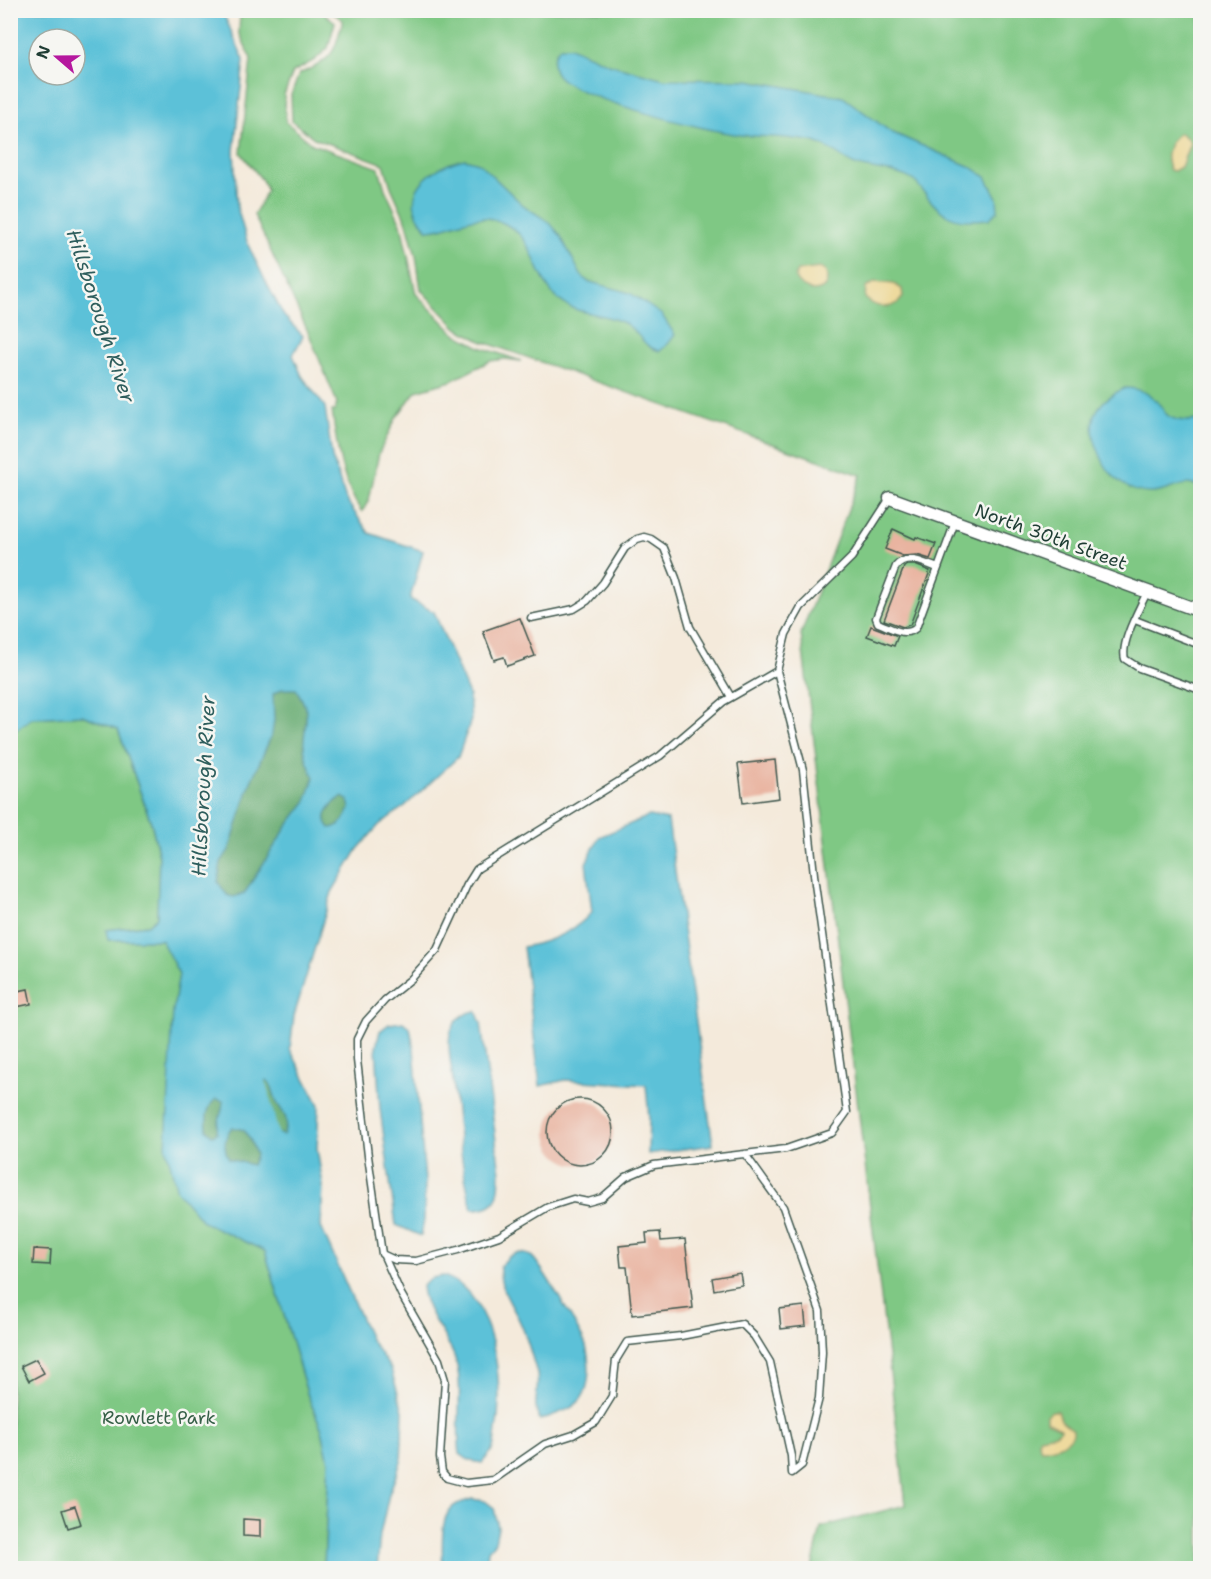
<svg xmlns="http://www.w3.org/2000/svg" width="1211" height="1579" viewBox="0 0 1211 1579" font-family="'Shantell Sans',sans-serif">
<rect width="100%" height="100%" fill="#f6f6f2"/>
<filter id="ink" filterUnits="userSpaceOnUse"><feTurbulence type="fractalNoise" baseFrequency=".0167" numOctaves="2"/><feDisplacementMap in="SourceGraphic" scale="12" xChannelSelector="R" yChannelSelector="G"/><feConvolveMatrix kernelMatrix="1 2 1 2 8 2 1 2 1" color-interpolation-filters="sRGB"/></filter>
<filter id="wash" filterUnits="userSpaceOnUse"><feTurbulence type="fractalNoise" baseFrequency=".008" numOctaves="4" result="noise"/><feDisplacementMap in="SourceGraphic" scale="24" xChannelSelector="R" yChannelSelector="G"/><feGaussianBlur stdDeviation="1.35" result="paint"/><feColorMatrix in="noise" values="0 0 0 0 0 0 0 0 0 0 0 0 0 0 0 0 0 1.4 0 .05"/><feComposite in="paint" operator="in"/></filter>
<g filter="url(#wash)">
<rect width="100%" height="100%" fill="#f4eadb"/>
<path fill="#7fc884" stroke="#4f825c" stroke-width="1.5" d="M242,10L321,11L335,22L328,48L315,60L293,72L284,95L286,122L312,144L379,168L385,189L401,224L416,294L454,333L480,347L521,361L505,359L490,361L451,381L416,391L396,418L379,453L369,500L362,512C341,483 337,446 332,411H335L337,403L309,334L254,215L267,190L262,180L241,153L251,59L239,32L240,14Z
M330,11H1200V1568H812L821,1527L906,1505L801,634L861,475L481,341L457,328L421,290L416,256L407,223L391,187L384,164L314,138L292,121L291,95L299,74C334,58 333,56 343,20Z
M82,715L118,729L152,826L159,856L157,917L148,925L107,930L109,940H162L179,974L173,1011L171,1070L229,1234L249,1242L265,1251L308,1396L322,1430L329,1462L324,1568H11V733L32,718Z"/>
<path fill="#67ac72" stroke="#437453" stroke-width="1.5" d="M282,689H296C311,713 306,714 304,740C303,753 308,765 314,777L306,802L286,828L244,894L233,897L227,895L218,882L221,862L229,850L250,784L272,734L274,720L273,694Z
M342,797L348,800L350,809C345,819 342,826 330,828C319,816 331,804 342,797Z
M267,1080C274,1087 273,1094 277,1102C285,1117 290,1117 284,1135C255,1131 251,1104 259,1081Z
M216,1099L223,1100C223,1113 217,1121 217,1134L212,1135L207,1130C206,1119 206,1107 216,1099Z
M232,1127L244,1130L251,1141L256,1155L252,1165L229,1159C223,1148 224,1137 232,1127Z"/>
<path fill="#eeda9e" stroke="#868c69" stroke-width="1.5" d="M1180,133L1187,138L1190,143L1181,167L1174,171L1170,170C1163,158 1168,140 1180,133Z
M820,268L826,272C829,284 825,291 812,291C802,286 791,282 797,271Z
M875,282L894,284L902,289L903,297C894,311 876,309 865,298L866,288Z
M1052,1411H1058L1061,1420L1073,1430V1434C1068,1444 1052,1449 1041,1449L1038,1442L1040,1437L1056,1434L1061,1429L1047,1421V1415Z"/>
<path fill="#5bc1d8" stroke="#3d7f86" stroke-width="1.5" fill-rule="evenodd" d="M11,10L224,11V15L244,60L234,151L237,207L248,245L266,282L284,316L303,336L293,355L302,376L325,407L332,457L346,500L369,533L423,551L410,599L434,612L469,695L471,720L458,757L405,806L379,825L358,849L332,892L294,1016L290,1049L319,1105L317,1149L323,1185L321,1227L370,1339L391,1369L403,1411L401,1462L389,1494L380,1535L377,1568H324L329,1462L322,1430L308,1396L265,1251L203,1222L177,1191L166,1147L173,1011L179,974L161,940H108L106,930L148,925L157,917L159,856L152,825L118,729L82,715L32,718L11,733ZM39,39H75V75H39ZM282,689H296C311,713 306,715 304,740C303,753 308,765 314,777L306,802L286,828L244,894L233,897L227,895L218,882L221,862L229,850L250,784L272,734L274,720L273,694ZM342,797L348,800L350,809C345,819 342,826 330,828C319,816 331,804 342,797ZM267,1080C274,1087 273,1094 277,1103C285,1116 290,1118 283,1135C255,1131 251,1104 259,1081ZM216,1099L223,1101C223,1113 217,1121 217,1133L212,1135L207,1130C206,1119 206,1107 216,1099ZM232,1127L244,1130L251,1141L256,1155L252,1165L229,1159C223,1148 224,1137 232,1127Z
M560,47H570L609,64L664,79L748,80L843,97L891,132L971,167L986,177L997,198L998,211L989,219C962,222 947,221 929,199C924,193 920,186 914,181C896,169 872,172 853,164C840,158 830,147 817,143C811,140 802,140 795,139C776,136 758,137 740,135C707,131 578,99 558,76C550,66 552,55 560,47Z
M465,159L479,163L524,206L549,222L560,235L581,275L587,281L630,293L662,315L675,335L668,344L660,351C641,347 640,331 624,323C600,310 574,318 553,294C530,266 536,234 496,220C473,212 451,229 428,230C394,195 430,166 465,159Z
M1125,388C1139,388 1150,393 1159,404C1164,410 1164,415 1172,418C1181,422 1191,421 1200,420V487C1184,478 1168,493 1152,493C1130,494 1110,478 1102,459C1096,446 1091,433 1094,419C1097,403 1112,394 1125,388Z
M649,816L668,820L713,1145L648,1154L649,1118L646,1085L565,1080L540,1086L523,947C549,942 574,933 592,912L586,863L599,837Z
M476,1011L481,1023L500,1173C499,1196 499,1209 472,1209C461,1166 457,1123 453,1080C451,1065 447,1048 450,1034C454,1020 463,1013 476,1011Z
M403,1022L410,1028L414,1049L425,1181L424,1220L421,1236L396,1225L380,1109L376,1047L380,1031L389,1024Z
M517,1253C521,1253 527,1254 531,1256C539,1261 583,1336 586,1346C590,1361 591,1386 581,1399C572,1411 552,1415 540,1420C530,1404 542,1386 536,1370C531,1354 527,1337 520,1322C511,1303 498,1287 500,1266L510,1256Z
M443,1276C494,1291 505,1385 496,1430C495,1437 495,1446 491,1452C489,1456 485,1459 482,1463L470,1461L460,1454C455,1423 464,1392 456,1362C449,1335 424,1315 422,1286L432,1278Z
M472,1499L485,1501L494,1508L498,1527L495,1542L488,1550L486,1568H442C444,1549 437,1514 457,1504C462,1502 467,1501 472,1499Z"/>
<g fill="none" stroke-linecap="round" stroke-linejoin="round">
<path stroke="#5bc1d8" stroke-width="24" d="M248,1058L272,1159"/>
</g>
<g id="blocks">
<path fill="#e9b4a0" d="M893,529L915,539L916,537L936,544L930,559L917,555L903,556L885,549Z
M907,565H915L930,571L910,625L903,627L884,620L904,567Z
M520,618L535,656L507,666L504,657L494,660L483,631Z
M871,626L898,636L894,646L867,636Z
M775,760L779,798L743,803L738,764Z
M28,989L31,1004L16,1007L13,992Z
M547 1132a33 33 0 1 1 66 0a33 33 0 1 1-66 0Z
M660,1232L661,1241L685,1239L693,1308L632,1315L627,1267H621L619,1246L647,1243L646,1233Z
M34,1249L51,1250L50,1265L33,1264Z
M740,1273L742,1285L714,1290L712,1278Z
M804,1306L806,1326L781,1329L779,1309Z
M36,1359L44,1373L29,1381L21,1366Z
M75,1506L81,1524L68,1528L62,1510Z
M243,1519L260,1520V1537L243,1536Z"/>
</g>
</g>
<g filter="url(#ink)">
<use href="#blocks" fill-opacity="0" stroke="#3f574d" stroke-width="1.5"/>
<g fill="none" stroke-linecap="round" stroke-linejoin="round">
<g stroke="#3f574d" stroke-width="9">
<path id="lane" d="M938,568C923,563 908,553 896,566L876,618L878,623C890,627 905,638 916,628L955,522
M1147,592C1140,608 1120,642 1125,659L1139,668L1200,690
M531,618L574,609L587,601L603,583L625,548L637,539L644,537L651,539L664,548L676,578L690,627L731,697
M1135,620L1200,645
M777,671L803,770L815,884L847,1112L832,1133L786,1149L654,1165L626,1177L602,1198L588,1202L573,1199L548,1207L499,1236L458,1250L416,1261L395,1260L382,1254L368,1156L357,1060V1039L366,1021L385,1000L411,979L437,950L467,885L477,869L660,756L723,702L777,671L786,634L801,607L852,557L890,498
M383,1254L401,1294L439,1360L445,1380L440,1457L442,1472L447,1478L466,1483L493,1480L545,1444L573,1435L596,1422L612,1396L616,1360L627,1342L681,1336L742,1324L754,1336L770,1362L791,1456L792,1473L802,1465L819,1398L822,1352L820,1311L783,1207L745,1154"/>
</g>
<g stroke="#3f574d" stroke-width="15">
<path id="street" d="M890,498L1200,611"/>
</g>
<use href="#lane" stroke="#fff" stroke-width="6"/>
<use href="#street" stroke="#fff" stroke-width="12"/>
</g>
</g>
<g text-anchor="middle" stroke-width="5" stroke-linejoin="round" paint-order="stroke">
<g font-size="18" fill="#1f3d34" stroke="#f6f6f2">
<text transform="translate(1051 537) rotate(20)" y="6">North 30th Street</text>
</g>
<g font-size="18" fill="#376048" stroke="#f6f6f2">
<text x="159" y="1424">Rowlett Park</text>
</g>
<g font-size="20" font-style="italic" fill="#2e5e5d" stroke="#f6f6f2">
<text transform="translate(101 316) rotate(72)" y="7">Hillsborough River</text>
<text transform="translate(203 786) rotate(-87)" y="7">Hillsborough River</text>
</g>
</g>
<rect width="1211" height="1579" fill="none" stroke="#f6f6f2" stroke-width="36"/>
<g transform="translate(57 57) rotate(290)"><circle r="28" fill="#f6f6f2" stroke="#a0aca6" stroke-width="1.5"/>
<path d="M0-4.5L10 22L0 15L-10 22Z" fill="#b5179e"/>
<text y="-9" font-size="16" font-weight="bold" text-anchor="middle" fill="#1f3d34">N</text>
</g>
</svg>
